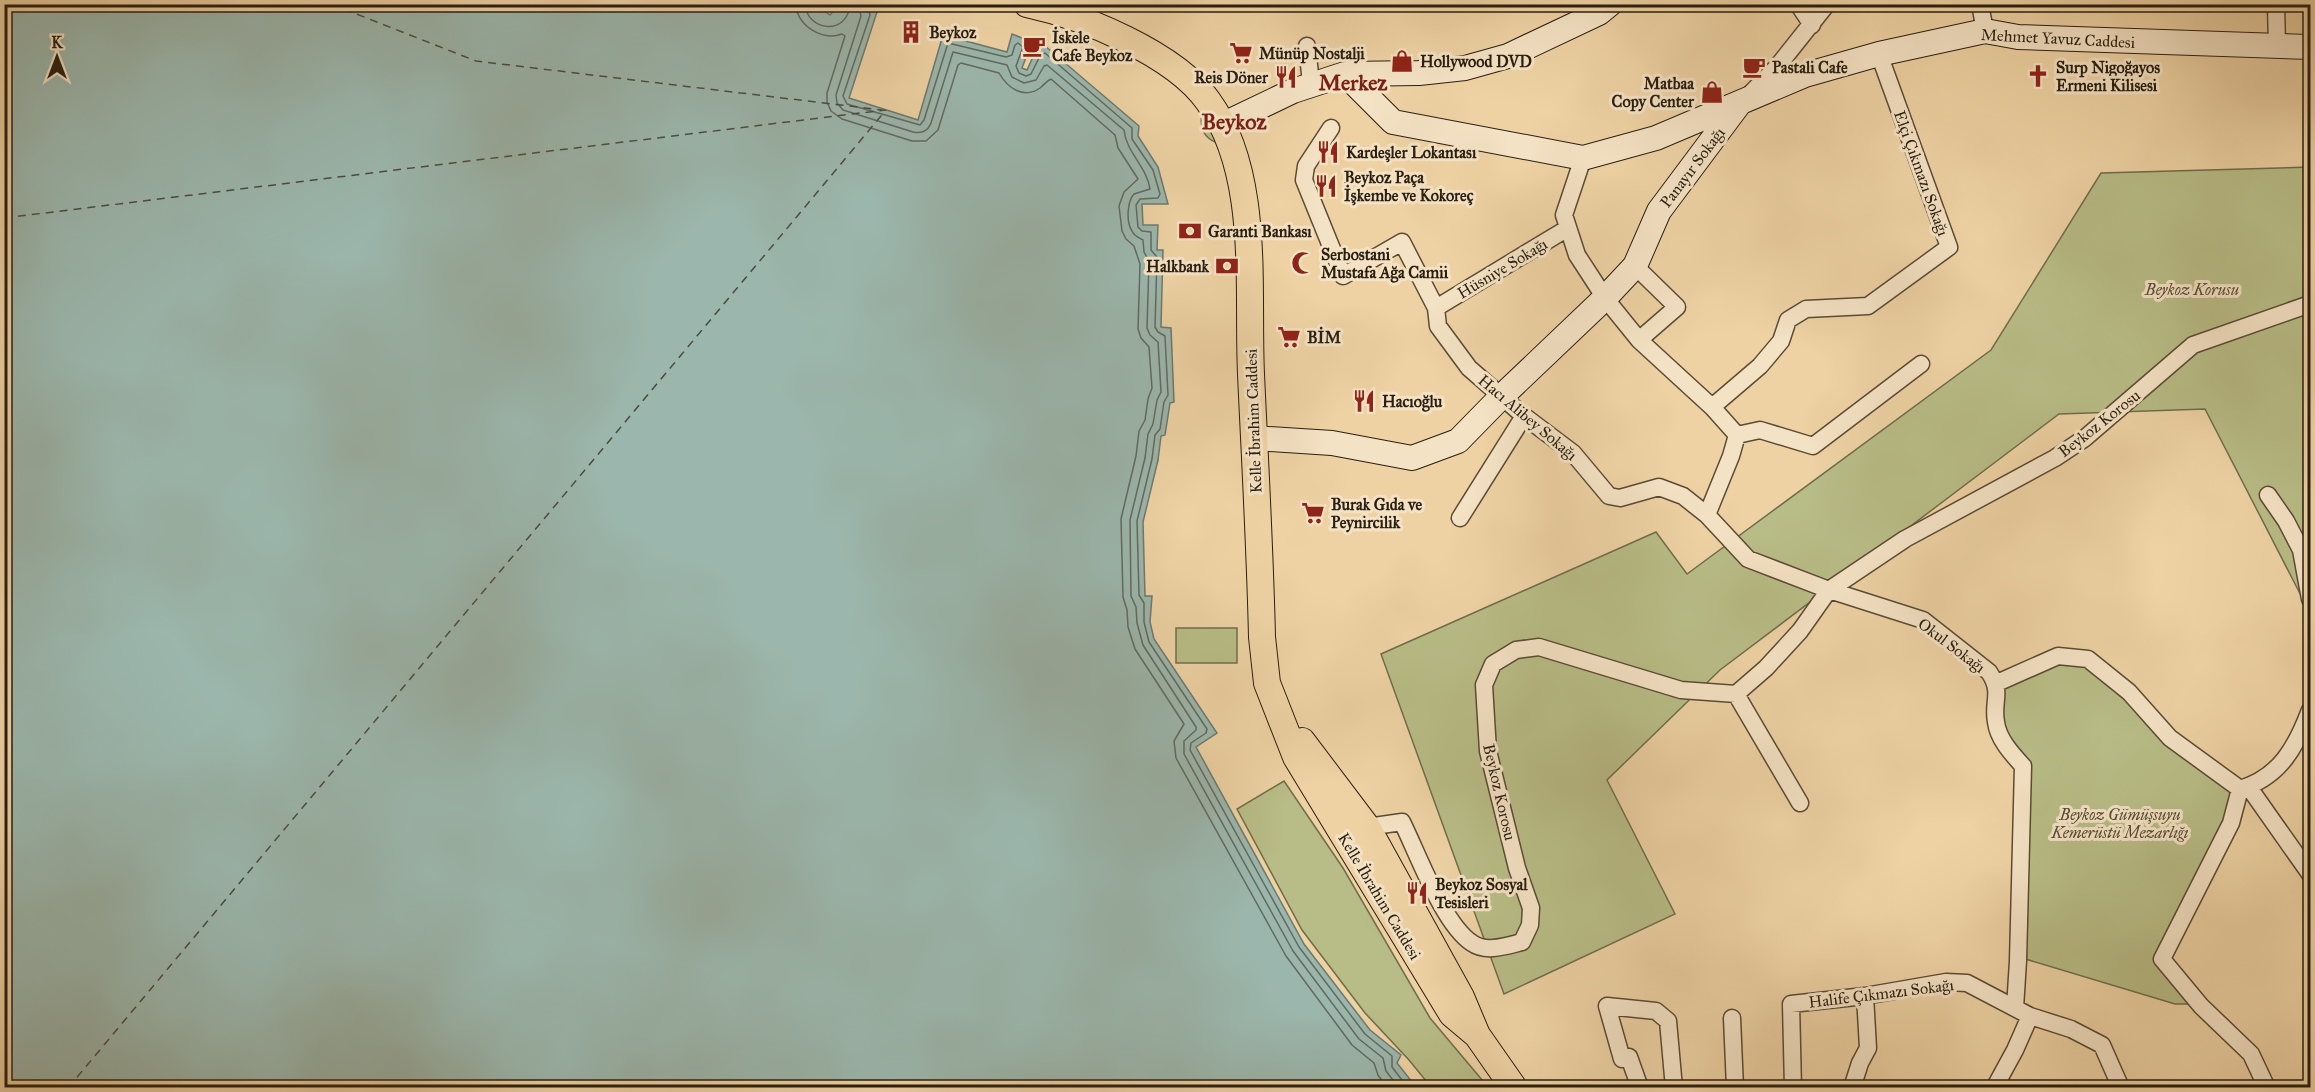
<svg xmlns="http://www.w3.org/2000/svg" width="2315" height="1092" viewBox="0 0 2315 1092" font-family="'IM FELL Great Primer',serif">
<rect width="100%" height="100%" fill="#eed2a4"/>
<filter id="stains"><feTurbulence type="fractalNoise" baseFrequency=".00333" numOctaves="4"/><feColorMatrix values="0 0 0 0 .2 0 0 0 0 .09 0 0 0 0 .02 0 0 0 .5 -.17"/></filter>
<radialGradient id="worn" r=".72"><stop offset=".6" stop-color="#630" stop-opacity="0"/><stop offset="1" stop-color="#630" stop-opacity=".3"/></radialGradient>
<path fill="#b8bc86" stroke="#706d4b" stroke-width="1.5" d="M1202,113L1221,144C1205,140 1199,129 1202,113Z
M2310,167V613L2205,409L2059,414L1720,670L1607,780L1675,914L1504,994L1381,654L1656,532L1687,574L1991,350L2101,173Z
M1176,628H1237V663H1176Z
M2058,658L2088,661L2235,790L2228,822L2160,960L2191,1004H2175L2022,958L2026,764L1999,724L2000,685Z
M1284,781L1343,868L1430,1018L1488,1087H1431L1409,1060L1365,1013L1302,930L1237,809Z"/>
<path fill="#9bb6ac" stroke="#6d796e" stroke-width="1.5" d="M815,4L830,15L838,5H867L872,6L877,12L849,98L918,120L943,35L1007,52L1012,34L1032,42L1022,68L1027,70L1037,48L1044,45L1139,126L1138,136L1158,167L1168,204H1142L1143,225H1158L1157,250H1163L1161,327L1171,328L1174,402L1170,403L1165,435L1161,436L1158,460L1143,522L1145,596H1152L1150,622L1154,639L1217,733L1196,747L1304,944L1370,1030L1401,1055L1397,1063L1416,1087H5V5Z"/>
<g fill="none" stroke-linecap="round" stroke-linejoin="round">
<path stroke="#626a5e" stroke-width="1.5" d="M796,4C797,26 822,41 842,34L845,36L827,93V102L831,111L842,119L912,141H926L938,130L958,65L961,63L999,73C1007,87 1023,100 1040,88C1044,85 1046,81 1051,79L1115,135L1118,148L1138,179L1124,192L1119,206L1122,231L1126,239L1134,246L1140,264L1138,329L1141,338L1149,347L1152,388L1148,399L1145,420L1139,431L1136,456L1121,519L1123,597L1127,610L1128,627L1135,649L1184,724L1174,741L1176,758L1286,956L1352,1045L1374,1063L1378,1075L1387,1088
M805,4C807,32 848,36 850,4
M859,4L861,16L836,95L837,103L843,110L913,132C921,134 928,131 931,123L953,52L1007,65L1012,77L1024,83L1036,80L1044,66L1047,65L1124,130C1126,152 1147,167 1150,189L1134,194C1127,202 1126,222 1132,231C1134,236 1139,238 1143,240L1144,252L1149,261L1147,328L1150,335L1158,342L1161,392L1157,400L1153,424L1148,434L1145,458L1130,520L1131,596L1136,607L1137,623L1143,645L1196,727V730L1184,741V754L1293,951L1359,1039L1383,1058L1386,1071L1399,1088
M867,4L870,15L843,96L847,104L920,125L924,120L948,43L1006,57L1012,55L1015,45L1018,43L1023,47L1016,66L1019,73L1026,76L1031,74L1041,54L1045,53L1132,128V139L1153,170L1160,194L1158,198L1140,199L1136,205L1138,227L1142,231L1151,232V250L1157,257L1155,327L1158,332L1165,336L1168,395L1164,402L1160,429L1155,435L1152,459L1137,521L1139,595L1144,603V622L1149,642L1207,729L1206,733L1191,743L1190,750L1299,947L1365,1034L1392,1056V1067L1408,1088"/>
<path stroke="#4b4c3f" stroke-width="1.5" stroke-dasharray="8 6" stroke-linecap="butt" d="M331,4L476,61L882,110
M4,218L885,110
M68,1088L886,110"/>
<g stroke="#5a4b35" stroke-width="19">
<path id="street" d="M1798,4L1812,25
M1980,4L1985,31
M2276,4L2277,47
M1307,46L1311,83
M1752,92L1777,67L1827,4
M1331,128L1306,166L1304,180L1343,276L1402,242L1436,308L1438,326L1469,368L1524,416L1573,453L1609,496L1620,498L1659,487L1683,496L1707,515L1748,559L1829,590L1923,620L1989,672C2003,693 1992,701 1996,722C1998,739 2012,754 2023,766L2018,961L2015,1008
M1583,158L1564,215L1577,255L1605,298L1639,340L1712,407L1737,435L1731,456L1707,515
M1635,266L1677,307L1639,340
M1436,308L1568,228
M1712,407L1760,366L1781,341L1788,320L1806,309L1868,306L1949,247L1879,54
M1737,435L1760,430L1813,446L1921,364
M2268,495L2286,521L2301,550L2310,599
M1460,518L1524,416
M1997,683L2058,656L2088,659L2129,692L2170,738L2240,789
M1736,694L1766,668L1800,631L1829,590L1905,539L2055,458L2085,438L2193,345L2310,304
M1736,694L1800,803
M2248,786L2310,874
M2240,789L2231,823L2162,959L2201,1006L2251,1054L2267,1088
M2240,789C2280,777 2296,747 2310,710
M1367,827L1402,822C1418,854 1443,924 1472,943C1486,953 1506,946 1522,942L1530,925L1531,908L1517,868L1488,751L1484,685L1493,664L1516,650L1539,647L1681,690L1736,694
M1732,1018L1735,1088
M1640,1088L1629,1057L1622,1059L1607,1006L1656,1011L1668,1021L1674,1088
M1793,1088L1791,1004L1865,996L1946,982L1967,983L2030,1016L2071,1029L2102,1045L2121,1088
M1852,1088L1860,1063L1868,1048L1865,996
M1997,1088V1083L2015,1050L2030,1016"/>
</g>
<g stroke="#291e10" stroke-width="26">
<path id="secondary" d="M1345,74L1393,122L1583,158L1656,138L1805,75L1879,54L1985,31L2018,37L2310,47
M1222,125L1293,91L1345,74L1419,73L1465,68L1508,56L1599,13L1610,4
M1254,438L1332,443L1412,458L1458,441L1501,397L1605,298L1635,266L1659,211L1739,104"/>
</g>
<g stroke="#291e10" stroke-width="28">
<path id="primary" d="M1027,4C1083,16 1175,54 1208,101C1261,174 1247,289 1251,374C1255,462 1260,549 1262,637L1267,683L1296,757L1452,1014L1477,1035
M1302,741L1367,827L1461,997L1477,1035L1514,1088"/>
</g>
<use href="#street" stroke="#f4e2c4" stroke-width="16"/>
<use href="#secondary" stroke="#f4e2c4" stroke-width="24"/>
<use href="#primary" stroke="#eed2a4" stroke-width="26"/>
</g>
<defs>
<g id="building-bare" transform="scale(1.8)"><path d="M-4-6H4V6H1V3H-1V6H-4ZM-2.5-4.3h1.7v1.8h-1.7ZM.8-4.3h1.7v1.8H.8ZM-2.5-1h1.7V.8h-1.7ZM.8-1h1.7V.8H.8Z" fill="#8f2418" stroke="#f4e2c4" stroke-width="2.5" paint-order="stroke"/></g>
<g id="cafe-bare" transform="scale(1.8)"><path d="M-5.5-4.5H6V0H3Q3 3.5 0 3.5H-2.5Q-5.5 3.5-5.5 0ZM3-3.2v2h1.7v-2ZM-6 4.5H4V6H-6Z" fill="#8f2418" stroke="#f4e2c4" stroke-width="2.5" paint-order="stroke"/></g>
<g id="supermarket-bare" transform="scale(1.8)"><path d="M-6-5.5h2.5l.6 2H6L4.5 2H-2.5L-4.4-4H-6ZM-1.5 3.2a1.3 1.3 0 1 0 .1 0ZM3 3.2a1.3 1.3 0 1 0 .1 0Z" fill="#8f2418" stroke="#f4e2c4" stroke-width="2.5" paint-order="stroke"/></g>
<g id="shop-bare" transform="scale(1.8)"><path d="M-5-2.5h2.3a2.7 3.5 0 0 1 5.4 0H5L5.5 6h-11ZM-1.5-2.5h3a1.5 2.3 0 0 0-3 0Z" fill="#8f2418" stroke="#f4e2c4" stroke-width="2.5" paint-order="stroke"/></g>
<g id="church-bare" transform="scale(1.8)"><path d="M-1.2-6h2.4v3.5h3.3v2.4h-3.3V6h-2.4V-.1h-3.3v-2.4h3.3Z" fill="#8f2418" stroke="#f4e2c4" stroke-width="2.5" paint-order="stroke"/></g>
<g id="restaurant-bare" transform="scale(1.8)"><path d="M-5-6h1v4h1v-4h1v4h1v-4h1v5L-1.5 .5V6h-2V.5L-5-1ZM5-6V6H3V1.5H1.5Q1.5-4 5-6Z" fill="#8f2418" stroke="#f4e2c4" stroke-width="2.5" paint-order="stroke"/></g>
<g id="bank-bare" transform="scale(1.8)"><path d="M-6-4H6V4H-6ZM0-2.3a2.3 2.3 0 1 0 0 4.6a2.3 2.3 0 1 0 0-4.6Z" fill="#8f2418" stroke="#f4e2c4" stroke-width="2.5" paint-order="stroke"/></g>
<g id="mosque-bare" transform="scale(1.8)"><path d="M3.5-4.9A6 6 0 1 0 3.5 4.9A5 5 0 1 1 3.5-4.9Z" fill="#8f2418" stroke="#f4e2c4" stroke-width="2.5" paint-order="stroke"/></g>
</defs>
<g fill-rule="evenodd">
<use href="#building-bare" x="911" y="32"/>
<use href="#cafe-bare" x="1034" y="46"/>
<use href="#supermarket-bare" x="1241" y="53"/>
<use href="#shop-bare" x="1402" y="61"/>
<use href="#cafe-bare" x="1754" y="67"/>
<use href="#church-bare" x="2038" y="76"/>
<use href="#restaurant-bare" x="1286" y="77"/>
<use href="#shop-bare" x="1712" y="92"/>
<use href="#restaurant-bare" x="1328" y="152"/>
<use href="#restaurant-bare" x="1326" y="186"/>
<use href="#bank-bare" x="1190" y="231"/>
<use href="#mosque-bare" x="1303" y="263"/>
<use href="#bank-bare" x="1227" y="266"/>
<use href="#supermarket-bare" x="1289" y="337"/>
<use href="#restaurant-bare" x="1364" y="401"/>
<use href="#supermarket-bare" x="1313" y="513"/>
<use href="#restaurant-bare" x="1417" y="893"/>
</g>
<g text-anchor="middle" stroke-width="6" stroke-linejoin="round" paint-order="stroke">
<g font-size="16" font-weight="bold" fill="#291e10" stroke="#f4e2c4" text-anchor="start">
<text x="929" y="38">Beykoz</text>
<text x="1052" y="43">İskele<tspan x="1052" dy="18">Cafe Beykoz</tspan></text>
<text x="1259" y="59">Münüp Nostalji</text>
<text x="1420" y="67">Hollywood DVD</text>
<text x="1772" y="73">Pastali Cafe</text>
<text x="2056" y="73">Surp Nigoğayos<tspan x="2056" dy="18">Ermeni Kilisesi</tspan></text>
<text x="1268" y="83" text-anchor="end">Reis Döner</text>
<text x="1694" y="89" text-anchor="end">Matbaa<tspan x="1694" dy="18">Copy Center</tspan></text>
<text x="1346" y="158">Kardeşler Lokantası</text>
<text x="1344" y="183">Beykoz Paça<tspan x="1344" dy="18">İşkembe ve Kokoreç</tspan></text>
<text x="1208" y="237">Garanti Bankası</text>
<text x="1321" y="260">Serbostani<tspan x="1321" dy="18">Mustafa Ağa Camii</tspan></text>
<text x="1209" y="272" text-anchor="end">Halkbank</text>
<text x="1307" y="343">BİM</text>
<text x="1382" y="407">Hacıoğlu</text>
<text x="1331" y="510">Burak Gıda ve<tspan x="1331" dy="18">Peynircilik</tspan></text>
<text x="1435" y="890">Beykoz Sosyal<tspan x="1435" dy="18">Tesisleri</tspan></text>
</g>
<g font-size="16" fill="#291e10" stroke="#f4e2c4">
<text transform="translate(2058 38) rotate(3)" y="6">Mehmet Yavuz Caddesi</text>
<text transform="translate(1692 167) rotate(-53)" y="6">Panayır Sokağı</text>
<text transform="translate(1922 173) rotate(70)" y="6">Elçi Çıkmazı Sokağı</text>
<text transform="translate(1502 268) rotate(-31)" y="6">Hüsniye Sokağı</text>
<text transform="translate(1528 417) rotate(40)" y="6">Hacı Alibey Sokağı</text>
<text transform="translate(1253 421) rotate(-92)" y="6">Kelle İbrahim Caddesi</text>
<text transform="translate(2099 423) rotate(-38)" y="6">Beykoz Korosu</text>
<text transform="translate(1952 645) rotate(37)" y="6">Okul Sokağı</text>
<text transform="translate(1500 792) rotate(77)" y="6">Beykoz Korosu</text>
<text transform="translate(1380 896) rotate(59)" y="6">Kelle İbrahim Caddesi</text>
<text transform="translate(1881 993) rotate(-7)" y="6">Halife Çıkmazı Sokağı</text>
</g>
<g font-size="16" font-style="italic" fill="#544d33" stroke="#f4e2c4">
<text x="2192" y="295">Beykoz Korusu</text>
<text x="2120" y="820">Beykoz Gümüşsuyu<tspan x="2120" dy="18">Kemerüstü Mezarlığı</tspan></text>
</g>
<g font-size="22" font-weight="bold" fill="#7a1f14" stroke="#f4e2c4">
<text x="1353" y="90">Merkez</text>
<text x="1234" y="129">Beykoz</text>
</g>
</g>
<rect width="2315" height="1092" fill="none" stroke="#eed2a4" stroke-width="24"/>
<rect x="6" y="6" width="2303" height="1080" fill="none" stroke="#291e10" stroke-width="3"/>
<rect x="12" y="12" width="2291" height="1068" fill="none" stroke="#291e10" stroke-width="1.5"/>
<g transform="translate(57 57)" stroke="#f4e2c4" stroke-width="4.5" paint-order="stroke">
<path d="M0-4.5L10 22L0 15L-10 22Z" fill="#291e10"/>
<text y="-9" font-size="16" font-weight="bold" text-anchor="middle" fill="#291e10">K</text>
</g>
<rect width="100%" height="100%" filter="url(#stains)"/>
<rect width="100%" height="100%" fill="url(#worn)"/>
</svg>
